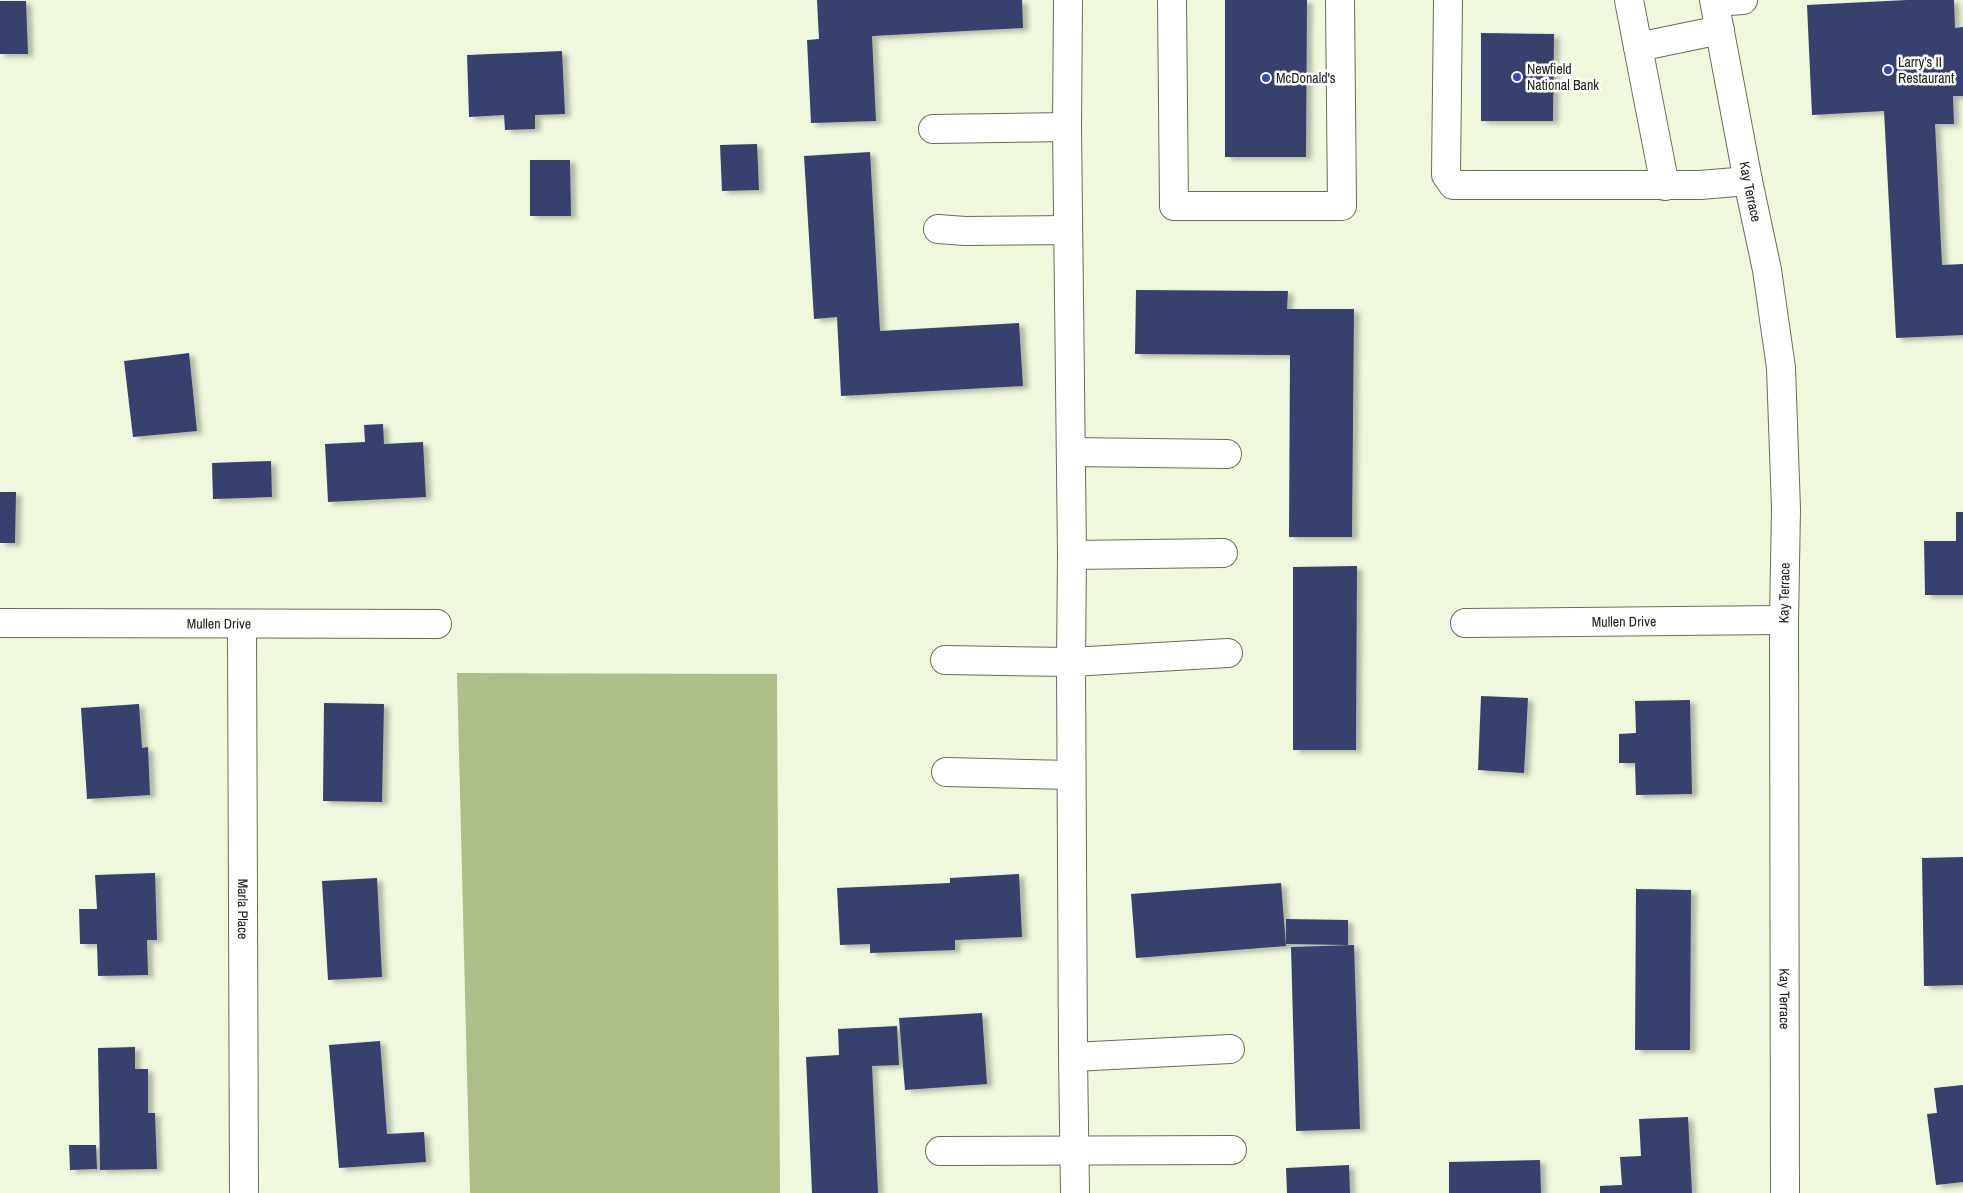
<svg xmlns="http://www.w3.org/2000/svg" width="1963" height="1193" viewBox="0 0 1963 1193" font-family="'Archivo Narrow',sans-serif">
<defs>
<filter id="shadow"><feDropShadow dx="5.5" dy="3" stdDeviation="2.5" flood-color="#0004"/></filter>
</defs>
<rect width="100%" height="100%" fill="#eff8dc"/>
<path fill="#aebe87" d="M457,673L777,674L780,1193H470Z"/>
<path fill="#37406d" filter="url(#shadow)" d="M817,0H1022L1023,28L872,36L876,121L811,123L807,40L819,39Z
M1225,0H1307L1306,157H1225Z
M1907,0H1954L1955,28L1963,27V96H1953L1954,124H1935L1942,265L1963,264V335L1896,338L1884,111L1812,115L1807,5Z
M0,1H26L28,54H0Z
M1481,33L1554,34L1553,121H1481Z
M562,51L565,114L535,115V129L505,130L504,115L469,117L467,55Z
M757,144L759,190L722,191L720,145Z
M870,152L880,331L1019,323L1023,386L841,396L837,317L814,319L804,156Z
M530,160H570L571,216H530Z
M1136,290L1288,291L1287,309H1354L1352,537H1289L1290,355L1135,354Z
M189,353L197,431L133,437L124,361Z
M383,424L384,444L423,442L426,497L328,502L325,444L365,442L364,425Z
M271,461L272,497L213,499L212,463Z
M0,492H16L15,543H0Z
M1956,512H1963V595H1925L1924,541H1956Z
M1357,566L1356,750H1293V567Z
M1481,696L1528,698L1524,773L1478,770Z
M1690,700L1692,794L1636,795L1635,763H1619V734L1636,733L1635,701Z
M324,703L384,704L382,802L323,801Z
M139,704L142,748L148,747L150,795L87,799L81,708Z
M1963,857V985L1924,986L1922,858Z
M155,873L157,940H147L148,975L98,976L97,944H80L79,909H97L95,875Z
M1019,874L1022,937L955,940V950L870,953V944L840,945L837,888L950,883V878Z
M377,878L382,977L328,980L322,881Z
M1281,883L1286,946L1136,958L1131,894Z
M1636,889L1691,890L1690,1050H1635Z
M1286,919L1348,920V945L1286,944Z
M1354,945L1360,1129L1296,1131L1291,947Z
M982,1013L987,1084L905,1090L899,1018Z
M897,1026L899,1065L872,1066L878,1193H812L806,1057L839,1055L838,1029Z
M380,1041L387,1134L424,1132L426,1162L339,1168L329,1045Z
M135,1047V1069H148V1113H155L157,1169L100,1170L98,1048Z
M1963,1085V1182L1936,1185L1927,1114L1937,1113L1934,1088Z
M1688,1117L1692,1193H1600V1186L1622,1185L1620,1157L1641,1156L1639,1119Z
M69,1145H96L97,1169L70,1170Z
M1540,1160L1541,1193H1449V1162Z
M1349,1165L1350,1193H1287L1286,1168Z"/>
<g fill="none" stroke-linecap="round" stroke-linejoin="round">
<g stroke="#676e56" stroke-width="30">
<g id="minor">
<path d="M1068,0L1067,127L1072,555L1071,662L1073,1057L1075,1193"/>
<path d="M1172,0L1174,206H1342L1340,0"/>
<path d="M1448,0L1446,175L1453,185H1700L1748,181"/>
<path d="M1629,0L1638,47"/>
<path id="s1" d="M1714,0L1748,181L1767,270L1781,368L1786,509L1784,620L1785,1193"/>
<path d="M1715,2L1743,0"/>
<path d="M933,129L1067,127"/>
<path d="M1665,186L1638,47L1720,30"/>
<path d="M938,229L965,231L1068,230"/>
<path d="M1071,452L1227,454"/>
<path d="M1072,555L1223,553"/>
<path id="s2" d="M0,623L437,624"/>
<path id="s3" d="M1465,623L1784,620"/>
<path id="s4" d="M242,624L244,1193"/>
<path d="M945,660L1071,662L1228,653"/>
<path d="M946,772L1071,775"/>
<path d="M1073,1057L1230,1049"/>
<path d="M940,1151L1232,1150"/>
</g>
</g>
<use href="#minor" stroke="#fff" stroke-width="28"/>
</g>
<g fill="#3b46b9" stroke="#fff" stroke-width="2">
<circle cx="1888" cy="70" r="5"/>
<circle cx="1517" cy="77" r="5"/>
<circle cx="1266" cy="78" r="5"/>
</g>
<g text-anchor="middle" stroke-width="5" stroke-linejoin="round" paint-order="stroke">
<g font-size="14" fill="#202319" stroke="#fff" text-anchor="start">
<text x="1898" y="67">Larry’s II<tspan x="1898" dy="16">Restaurant</tspan></text>
<text x="1527" y="74">Newfield<tspan x="1527" dy="16">National Bank</tspan></text>
<text x="1276" y="83">McDonald's</text>
</g>
<g font-size="14" fill="#202319" stroke="#fff">
<text dy="5" stroke="none"><textPath href="#s1" startOffset="195">Kay Terrace</textPath></text>
<text transform="translate(1784 593) rotate(-89)" y="5">Kay Terrace</text>
<text dy="5" stroke="none"><textPath href="#s3" startOffset="159">Mullen Drive</textPath></text>
<text dy="5" stroke="none"><textPath href="#s2" startOffset="219">Mullen Drive</textPath></text>
<text dy="5" stroke="none"><textPath href="#s4" startOffset="285">Marla Place</textPath></text>
<text dy="5" stroke="none"><textPath href="#s1" startOffset="1005">Kay Terrace</textPath></text>
</g>
</g>
</svg>
